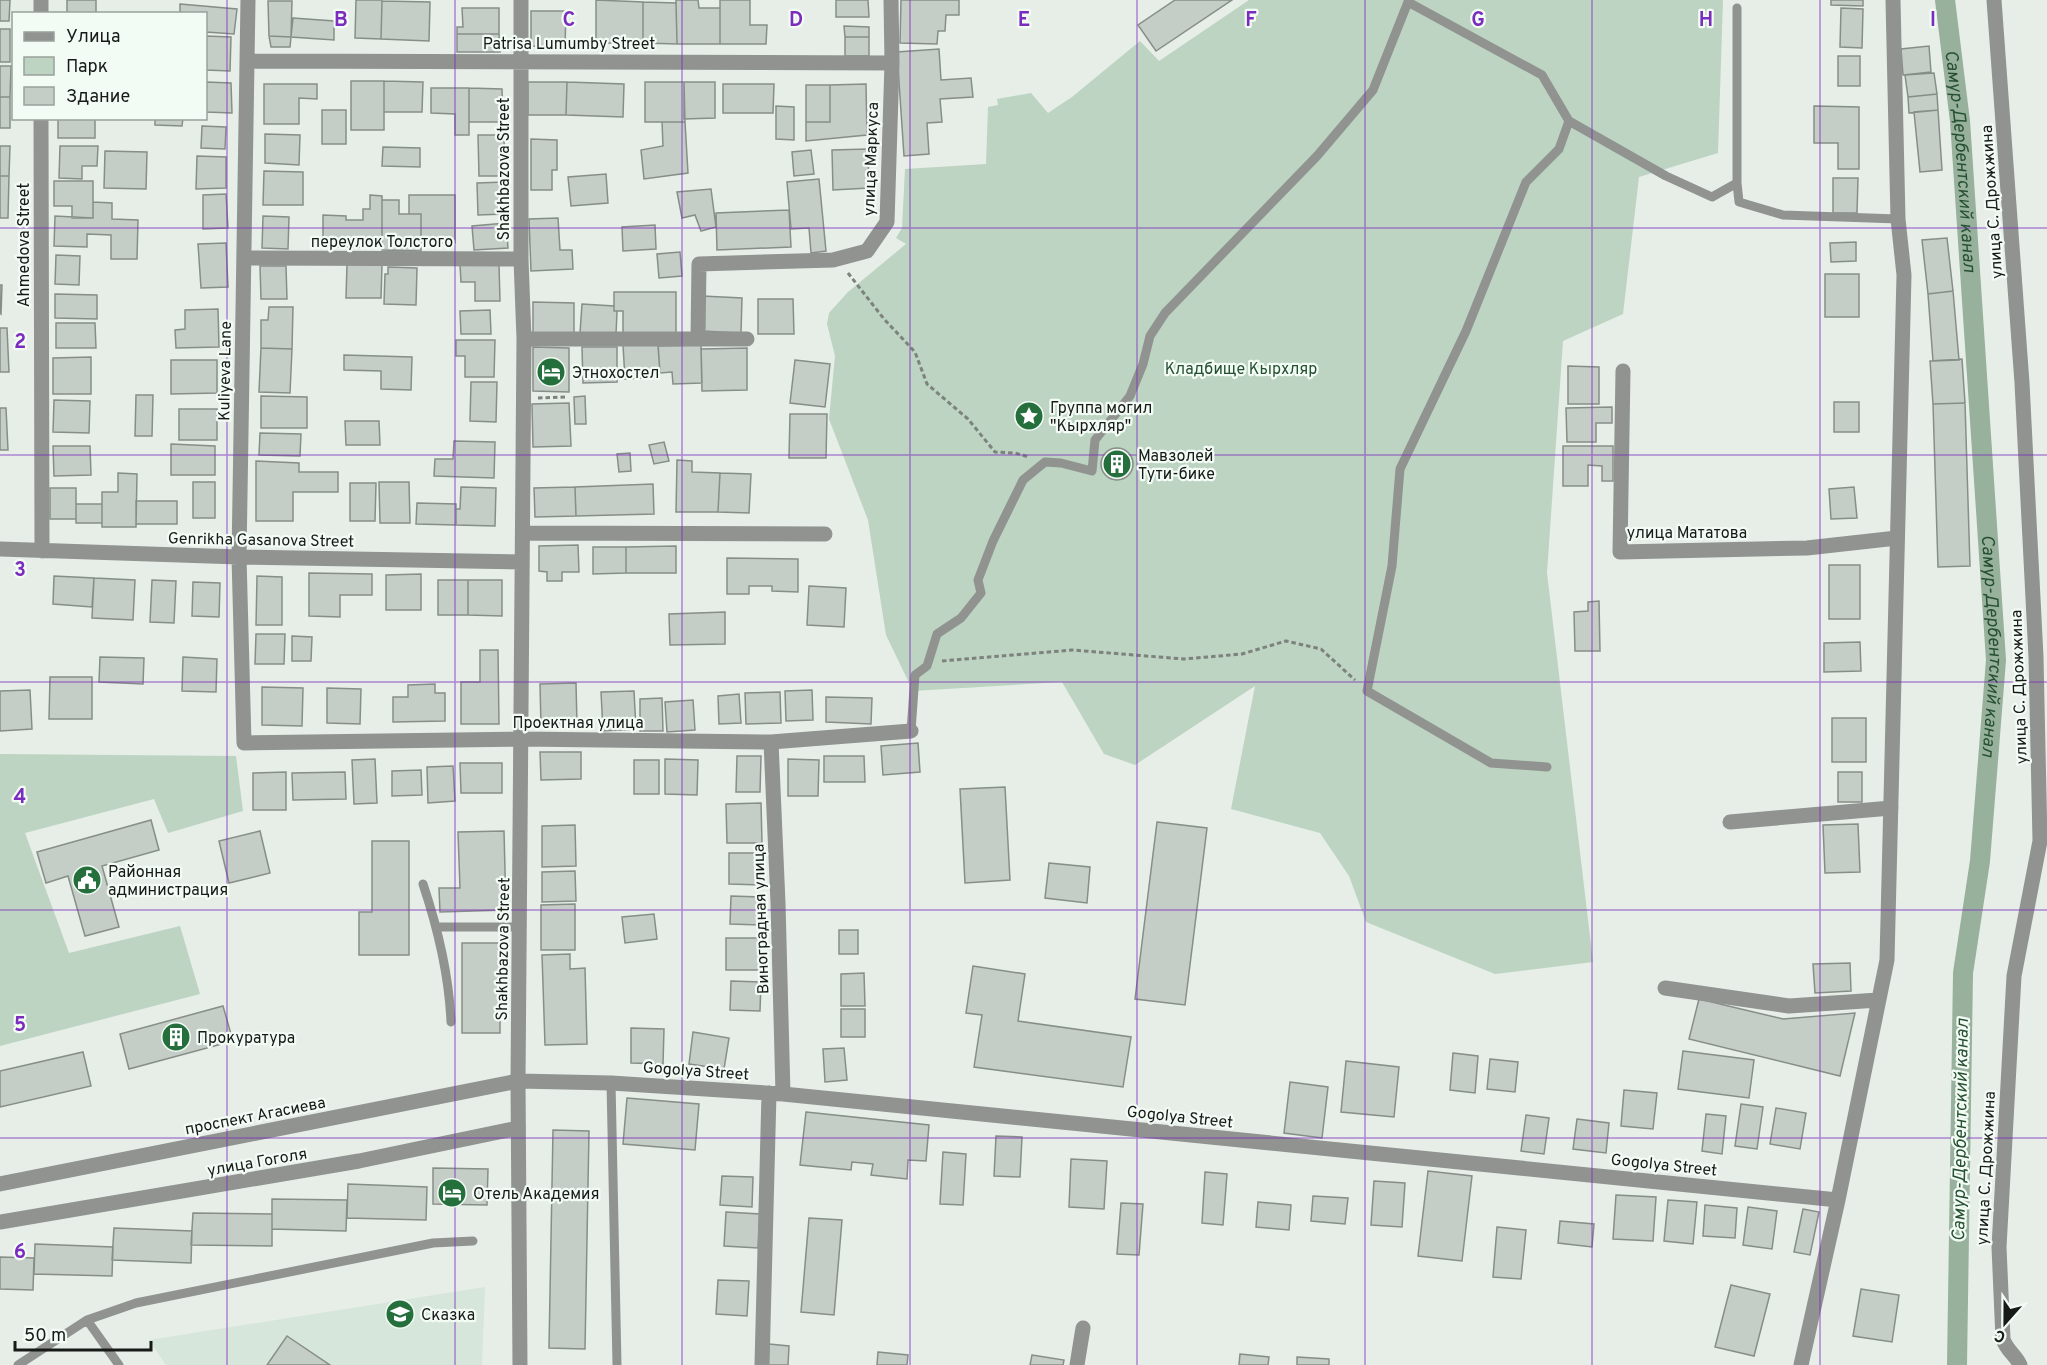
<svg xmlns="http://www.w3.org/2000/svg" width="2047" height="1365" viewBox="0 0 2047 1365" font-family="Overpass,sans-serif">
<rect width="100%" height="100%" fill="#e6eee7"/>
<path fill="#d7e6da" d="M485,1287L482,1365H166L149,1340Z"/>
<path fill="#bcd4c1" d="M1249,0H1723L1718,153L1639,177L1623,314L1563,341L1547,573L1593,962L1495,974L1366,922L1349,876L1320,833L1231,809L1255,686L1135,765L1104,754L1062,682L913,691L886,635L868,520L829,419L835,356L827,324L829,313L848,292L906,244L896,238L902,228L905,169L986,164L988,107L998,105L997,99L1031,93L1048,113L1072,97L1140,41L1159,61Z
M0,754L236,756L243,811L168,833L154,799L25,833L69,953L180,926L200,994L0,1046Z"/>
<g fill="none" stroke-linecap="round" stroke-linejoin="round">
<path stroke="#97b19c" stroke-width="20" id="s1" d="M1945,0L1960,121L1996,660L1980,861L1963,973L1957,1365"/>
</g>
<path fill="#c5cdc7" stroke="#878e88" stroke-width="1.5" d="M0,0H10L9,21H0Z
M67,0H96V14H67Z
M356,0H382L381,39L355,38Z
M596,0L643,2V43H596Z
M676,0H698L699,8H720V44H677Z
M720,0H750V25H767L766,44H720Z
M836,0H868L869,17H836Z
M901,0H959V15H946L945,31H938L937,44L900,43Z
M1175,0H1232L1156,51L1138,25Z
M1831,0H1863V6L1831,5Z
M268,1H292L291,37L269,36Z
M382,1L430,2L429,41L381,39Z
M643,2L676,3L677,44L643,43Z
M180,4L237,9L234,34L206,32V14H180Z
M462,8H499V34H457V27H463Z
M1841,8L1863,9L1862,48L1840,47Z
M531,11H566L565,47L531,46Z
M293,18L334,21V40L291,37Z
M844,26L869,27V37H845Z
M0,29H10V62H0Z
M457,34H499L500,52H457Z
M206,36L231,37L230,71L206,70Z
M269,36L291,37L290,47H271Z
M845,37H869V56H845Z
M1929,46L1931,72L1903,75L1901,49Z
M939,49L941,80L971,78L973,97L940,99L942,122L927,123L929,154L904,156L897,52Z
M1838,56H1860V86H1838Z
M0,66H11L10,97H0Z
M1934,73L1937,94L1908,97L1905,75Z
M351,81H384V130H351Z
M384,81L423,82L422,112H384Z
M206,82L231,83L232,113L206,112Z
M528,82H567L566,115H528Z
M567,82L624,84L623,117L566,115Z
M645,82H684L685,122H645Z
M684,82H715V118L684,119Z
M264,84H317V99L299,98V124H264Z
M723,84H774L773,113H723Z
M866,84L867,135L806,141V122H830V85Z
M806,85H830V122H806Z
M431,88H469V135H455V114L431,113Z
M469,88L502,89L503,122H469Z
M1937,94L1938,110L1909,113L1908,97Z
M0,97H10V128H0Z
M776,106L794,107V140L776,139Z
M1814,106L1859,107V169H1838V143H1814Z
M322,110H346V144H322Z
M1938,110L1942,170L1920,172L1914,112Z
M58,118H95V138H58Z
M155,118H183L182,126L155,125Z
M662,122H685L688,173L644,179L641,150L663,146Z
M202,126L226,127L225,149L201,148Z
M265,134L300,135L299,165L265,163Z
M478,135H504L505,176H479Z
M531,139L557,140V170H552V190H531Z
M0,146H10L9,176H0Z
M60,146H98L97,166H82V179L59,178Z
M383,147L420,148V167L382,166Z
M868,149L869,188L833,190L832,150Z
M811,150L814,174L794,176L792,152Z
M105,151L147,152L146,189L104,188Z
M197,156L226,157V188L196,189Z
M264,171L303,172V205H263Z
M606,174L608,203L571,206L568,177Z
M0,176H9L8,218H0Z
M1833,178H1858L1857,213H1833Z
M819,179L826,251L811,253L809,228L791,229L787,182Z
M54,181H93V218H72V206H54Z
M505,182L506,214L478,215L477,183Z
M711,189L716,227L701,231L695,215L682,218L677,192Z
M226,194L228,228L203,229V195Z
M370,195L382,196V247H323V215L346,216V220H363V209H370Z
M409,195H455V243H421V214H409Z
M382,200H399V214H421V251L382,250Z
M93,202L112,203V219L138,220L137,259H111V235L87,234V247L54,246L55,216L93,218Z
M789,210L791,247L717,250L716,213Z
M263,216L289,217L288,249L262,248Z
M558,218L560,250H572L573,269L531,271L529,219Z
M506,223L508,248L474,250L472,226Z
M655,225L656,249L623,251L622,227Z
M1947,238L1953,291L1928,294L1922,240Z
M1856,242V261L1831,262L1830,243Z
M226,243L228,287L201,288L198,244Z
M680,252L682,276L659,278L657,254Z
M56,255L80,256L79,285L55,284Z
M347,264L382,265L381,298H346Z
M460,265H499L500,301H475V282H461Z
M260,266H286L287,299H261Z
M388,267L417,268L416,305L384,304L385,274H388Z
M1825,274H1859V317H1825Z
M0,285H2L1,314L0,313Z
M1953,291L1959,360L1933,361L1928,294Z
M614,292H676V333H623V311H614Z
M55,294L97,295V319L55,318Z
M702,296L742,298L741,333L702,331Z
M758,299H793L794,334H758Z
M533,302L574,303V334H533Z
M582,304L614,306V311H617L616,335L580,333Z
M269,307H293L292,349L261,348V320H268Z
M218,309L219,347L176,348L175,330L185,329V310Z
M490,310L491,334H461L460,311Z
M56,323H95L96,348H56Z
M0,328H7L9,372H0Z
M456,340H495L494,377H465V356H456Z
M658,343L660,373L640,374L641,378L625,379L623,345Z
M701,345L702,383L673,384L672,372L660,373L658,346Z
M533,347L569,348V392L533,391Z
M582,347H617V382L583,383Z
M261,348L292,349L290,393L259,392Z
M747,348V390L702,391L701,349Z
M344,355L412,357L411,390L381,389V371L344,370Z
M91,357V394H53V358Z
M1962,359L1965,403L1933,404L1930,361Z
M171,360H217V393L171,394Z
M795,360L830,364L825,407L790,403Z
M1568,366L1599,367V404H1568Z
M471,382H497L496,422L470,421Z
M136,395H153L152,436H135Z
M261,396L307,397V428H261Z
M585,396L586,424H575L574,397Z
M54,400L90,401L89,433L53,432Z
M1834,402H1859V432H1834Z
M569,403L571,446L533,447L532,404Z
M1965,403L1970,566L1938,567L1933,404Z
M1612,407V423H1596V442H1567L1566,408Z
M0,408H6L8,450H0Z
M179,409H217V440H179Z
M790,414H827L826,458H789Z
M345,421H379L380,445H346Z
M260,433L301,434L300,456L259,455Z
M454,441L495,442L494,478L434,476L435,459H453Z
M664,442L669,461L654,464L649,445Z
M171,444L215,446V475H171Z
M53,446H90L91,475L54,476Z
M1563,446H1613V481H1602V466L1588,465V486H1563Z
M1101 464a16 16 0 1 1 32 0a16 16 0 1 1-32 0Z
M630,453L631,471L619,472L617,454Z
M677,460L692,461V472L720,473L718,512H676Z
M256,461L299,463V472H338V492H293V521H256Z
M118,473L137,474L136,527H102V492H118Z
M720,473L751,474L749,513L718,512Z
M193,482H215V518H193Z
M379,482H409L410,523H380Z
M350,483H376L375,521H350Z
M653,484L654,514L576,516L575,487Z
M461,487L496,488L495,526L456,525V509H460Z
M575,487L576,516L535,517L534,488Z
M1854,487L1857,518L1831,519L1829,489Z
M50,488H76V519H50Z
M136,501H177V524H136Z
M417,503L456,504V525L416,524Z
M76,504H102V523H76Z
M578,545L579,572H562V581H547V572L539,571V546Z
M676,546V573H626V547Z
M593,547H626V573L593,574Z
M727,558L798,559V592L772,591V586H749V594H727Z
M1829,565H1860V619H1829Z
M309,573L372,574V595H340V617L309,616Z
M421,574V610H386V575Z
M54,576L94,578L92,607L53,604Z
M257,576L282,577V625H256Z
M94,578L135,580L133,620L92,618Z
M152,580L176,581L174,623L150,622Z
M438,580H468V615H438Z
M468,580H502V616L468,615Z
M193,582L220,583L219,617L192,616Z
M809,586L846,588L844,627L807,625Z
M1599,601L1600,651H1575L1574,612L1588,611V602Z
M725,612V644L670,645L669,614Z
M256,634H285L284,664H255Z
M292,636L312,637L311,661H292Z
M1860,642L1861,671L1824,672V643Z
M480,650H498L499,724H461V682H480Z
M100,657L144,658L143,684L99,682Z
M183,657L217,659L216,692L182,691Z
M50,677H92V719H49Z
M576,683L577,725L541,726L540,684Z
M435,684V693H445V721L393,722V697H408V685Z
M262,687L303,688L302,726L262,725Z
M327,688L361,689L360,724L327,723Z
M30,690L32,729L0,731V691Z
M812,690L813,720L786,721L785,691Z
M634,691L636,729L603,731L601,692Z
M780,692L781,723L746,724L745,693Z
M739,694L741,723L719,724L718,696Z
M826,697L872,698L871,724L826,722Z
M662,698L663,731H640V699Z
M693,700L695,730L667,732L665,702Z
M1832,718H1866V762H1832Z
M918,743L920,772L883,775L881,746Z
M540,752H581V779L541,780Z
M737,756H761L760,792H736Z
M824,756H864L865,782H824Z
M375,759L377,803L354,804L352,760Z
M665,759L698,760L697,795L665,794Z
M788,759L819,760L818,796H788Z
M634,760H659V794H634Z
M460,763H502V793H461Z
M453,766L455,801L428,803L427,767Z
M421,770L422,795L392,796V771Z
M286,772V810H253V773Z
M345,772L346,799L293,800L292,773Z
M1838,772H1862V802H1838Z
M1005,787L1010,880L965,883L960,789Z
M761,803L762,843H727L726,804Z
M151,820L159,850L102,866L119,927L85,936L68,876L46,883L37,852Z
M1157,822L1207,828L1185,1005L1135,999Z
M1858,824L1860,872L1825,873L1823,825Z
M575,825L576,866L542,867V826Z
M260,831L270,873L229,883L219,841Z
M504,831L506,910L440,912L439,888H460L458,832Z
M372,841H409V955H359V912H372Z
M729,853H762V885L729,884Z
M1049,863L1090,867L1087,903L1045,898Z
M575,871L576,901L542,902V872Z
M731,896L761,897L760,925L730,924Z
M575,904V950H541V905Z
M654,914L657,939L625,943L622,917Z
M839,930H858V954H839Z
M726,938H760V970H726Z
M462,943H500V1033H462Z
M570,954V969L585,968L587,1044L545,1045L542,955Z
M1850,963L1851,991L1815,993L1813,964Z
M973,966L1025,974L1018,1021L1131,1037L1123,1087L974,1067L982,1015L966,1013Z
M864,973L865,1006H841V974Z
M731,981L761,982L760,1011L730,1010Z
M1699,999L1783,1019L1855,1013L1840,1076L1689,1039Z
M223,1006L233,1041L129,1069L120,1034Z
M841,1009H865V1037H841Z
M631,1028L664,1029L663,1064L631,1063Z
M693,1032L729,1038L724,1069L689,1064Z
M844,1048L847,1080L825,1082L823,1049Z
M1683,1051L1754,1060L1749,1098L1678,1089Z
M83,1052L91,1086L0,1107V1071Z
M1453,1053L1478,1056L1475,1093L1450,1090Z
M1490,1059L1518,1062L1515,1092L1487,1089Z
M1346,1061L1399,1067L1394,1117L1341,1112Z
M1290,1082L1328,1087L1322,1138L1284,1133Z
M1624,1090L1657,1093L1653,1129L1621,1126Z
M627,1098L699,1104L695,1150L623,1144Z
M1741,1104L1763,1107L1757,1149L1735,1146Z
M1776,1108L1806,1113L1800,1149L1770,1144Z
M806,1112L929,1125L926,1161L908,1160L907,1179L871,1175L873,1164L852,1162L851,1170L800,1165Z
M1706,1114L1726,1116L1722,1154L1702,1151Z
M1526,1115L1549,1118L1544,1154L1521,1151Z
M1577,1119L1609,1123L1606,1153L1573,1149Z
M553,1130L589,1131L585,1349L549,1348Z
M996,1136L1022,1137L1020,1177L994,1176Z
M943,1152L966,1154L963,1205L940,1204Z
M1071,1159L1107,1161L1104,1209L1069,1207Z
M433,1168L488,1169L487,1205L433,1204Z
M1428,1171L1472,1176L1462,1261L1418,1256Z
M1205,1172L1227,1174L1223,1225L1202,1223Z
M722,1176L753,1177L752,1207L720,1205Z
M1374,1181L1405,1183L1402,1227L1371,1225Z
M348,1184L427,1187L426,1220L347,1218Z
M1616,1195L1656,1197L1653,1241L1613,1239Z
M1313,1196L1348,1198L1345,1224L1311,1221Z
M272,1199L347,1200L346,1231L272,1229Z
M1668,1200L1697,1202L1693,1244L1664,1241Z
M1258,1202L1291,1205L1289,1230L1256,1227Z
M1121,1203L1143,1204L1139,1255L1117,1254Z
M1705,1205L1737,1208L1735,1238L1703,1236Z
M1748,1207L1777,1211L1772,1249L1743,1245Z
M1803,1209L1819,1212L1810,1255L1794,1252Z
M726,1212L760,1214L758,1248L724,1246Z
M193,1213L272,1214V1246L191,1245Z
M809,1218L842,1220L834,1315L801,1312Z
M1560,1221L1594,1224L1592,1247L1558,1243Z
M1497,1227L1526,1230L1521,1279L1493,1277Z
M114,1228L192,1231L191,1263L112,1260Z
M35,1244L113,1247L112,1276L34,1274Z
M0,1257L34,1258L33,1290L0,1289Z
M718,1280L749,1281L747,1316L716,1314Z
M1731,1285L1770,1294L1754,1356L1715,1347Z
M1861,1289L1899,1295L1892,1342L1853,1336Z
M287,1336L330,1365H267Z
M769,1344L789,1346L788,1365H768Z
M878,1352L908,1355L907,1365H877Z
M1240,1354L1269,1357L1268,1365H1239Z
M1032,1355L1064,1360L1063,1365H1030Z
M1297,1357L1329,1359V1365H1297Z"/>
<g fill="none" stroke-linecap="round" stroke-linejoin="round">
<path stroke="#7d827d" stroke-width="3" stroke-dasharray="4.5 3" stroke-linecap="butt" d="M848,273L884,319L915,352L927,384L968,419L995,452L1015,453L1029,457
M538,398L566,397
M942,661L1072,650L1184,659L1242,654L1286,641L1321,649L1355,680"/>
<path stroke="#909390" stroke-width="9" d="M1408,0V2L1542,75L1569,121L1666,176L1712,197L1737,183L1739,202L1783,215L1898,219
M1737,183V8
M911,731L915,675L927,666L937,634L961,618L981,593L978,580L993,541L1023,480L1045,462L1061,463L1092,471L1095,440L1130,396L1143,364L1150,336L1165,313L1317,156L1373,90L1408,2
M1547,767L1491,763L1367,691L1392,566L1400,469L1466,331L1526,182L1559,149L1569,121
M423,884C438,929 449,974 451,1022
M438,927H520
M611,1083L617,1365
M87,1320L119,1365
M18,1365L87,1320L136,1303L433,1243L473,1241"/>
<path stroke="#909390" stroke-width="15" d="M41,0V14
M248,0L239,557L244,743L521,739L771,742L911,731
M1994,0L2022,383L2036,657L2040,841L2014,976L1999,1247L2003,1339C2006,1350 2016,1355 2020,1365
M247,61L892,63
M41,118L42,551
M244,258L521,259
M698,338L699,264L833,260L867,251L887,222L892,63L891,0
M524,339H747
M1623,371L1620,552L1807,548L1897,538
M523,533L825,534
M0,549L239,557L522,562
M771,742L778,903L783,1094
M1730,822L1891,808
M1665,988L1789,1006L1878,1000
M518,1081L611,1083L783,1094L1838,1200
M520,1365L518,1081L524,339L521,259V0
M762,1365L769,1093
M1077,1365L1083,1328
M1801,1365L1838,1200L1887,960L1904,275L1898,219L1893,0"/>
<path stroke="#909390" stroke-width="15" d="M0,1184L518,1081
M0,1222L359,1161L518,1128"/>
</g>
<path fill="none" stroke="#7b2cbf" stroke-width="1.5" stroke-opacity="0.55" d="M227,0V1365M455,0V1365M682,0V1365M910,0V1365M1137,0V1365M1365,0V1365M1592,0V1365M1820,0V1365M0,228H2047M0,455H2047M0,682H2047M0,910H2047M0,1138H2047"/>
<defs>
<g id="hotel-disc" transform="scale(1.5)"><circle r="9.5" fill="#256f3d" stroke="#f3fbf5"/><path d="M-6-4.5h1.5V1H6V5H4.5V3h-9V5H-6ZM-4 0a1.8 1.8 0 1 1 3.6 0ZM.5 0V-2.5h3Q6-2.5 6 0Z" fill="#fff"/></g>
<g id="sight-disc" transform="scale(1.5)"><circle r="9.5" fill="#256f3d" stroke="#f3fbf5"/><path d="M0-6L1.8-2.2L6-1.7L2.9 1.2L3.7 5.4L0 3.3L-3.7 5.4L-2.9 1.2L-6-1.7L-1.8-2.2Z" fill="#fff"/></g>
<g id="building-disc" transform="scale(1.5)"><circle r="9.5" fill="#256f3d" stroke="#f3fbf5"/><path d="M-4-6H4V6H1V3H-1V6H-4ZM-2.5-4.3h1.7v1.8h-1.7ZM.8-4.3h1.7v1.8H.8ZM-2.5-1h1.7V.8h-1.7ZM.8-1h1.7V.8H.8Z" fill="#fff"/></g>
<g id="civic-disc" transform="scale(1.5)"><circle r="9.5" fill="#256f3d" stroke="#f3fbf5"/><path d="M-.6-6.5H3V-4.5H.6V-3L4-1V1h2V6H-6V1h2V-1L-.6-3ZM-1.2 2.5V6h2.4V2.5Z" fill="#fff"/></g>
<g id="school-disc" transform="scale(1.5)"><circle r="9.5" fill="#256f3d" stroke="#f3fbf5"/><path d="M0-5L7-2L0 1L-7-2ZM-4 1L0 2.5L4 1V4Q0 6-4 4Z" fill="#fff"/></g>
</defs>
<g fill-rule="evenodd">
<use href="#hotel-disc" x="551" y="372"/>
<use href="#sight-disc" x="1029" y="416"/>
<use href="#building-disc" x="1117" y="464"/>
<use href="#civic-disc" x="87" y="880"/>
<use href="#building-disc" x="176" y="1037"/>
<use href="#hotel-disc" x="452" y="1193"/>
<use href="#school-disc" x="400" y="1314"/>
</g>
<g text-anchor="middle" stroke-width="4.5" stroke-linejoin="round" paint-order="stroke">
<g font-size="16" fill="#171a17" stroke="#f3fbf5">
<text x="569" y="49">Patrisa Lumumby Street</text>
<text transform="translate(870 159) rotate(-88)" y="6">улица Маркуса</text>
<text transform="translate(503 169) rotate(-90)" y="6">Shakhbazova Street</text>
<text transform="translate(1991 202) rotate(-94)" y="6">улица С. Дрожжина</text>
<text x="382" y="247">переулок Толстого</text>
<text transform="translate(23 245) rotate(-90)" y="6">Ahmedova Street</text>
<text transform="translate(224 371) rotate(-89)" y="6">Kuliyeva Lane</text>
<text x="1687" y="538">улица Мататова</text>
<text transform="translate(261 539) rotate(1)" y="6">Genrikha Gasanova Street</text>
<text transform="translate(2018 687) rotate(-92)" y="6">улица С. Дрожжина</text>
<text x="578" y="728">Проектная улица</text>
<text transform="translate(760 919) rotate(-92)" y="6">Виноградная улица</text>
<text transform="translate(502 949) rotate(-89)" y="6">Shakhbazova Street</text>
<text transform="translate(696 1070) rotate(4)" y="6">Gogolya Street</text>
<text transform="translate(255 1115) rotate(-11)" y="6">проспект Агасиева</text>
<text transform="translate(1180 1116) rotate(6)" y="6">Gogolya Street</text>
<text transform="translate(257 1161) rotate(-10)" y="6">улица Гоголя</text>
<text transform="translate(1664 1164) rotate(6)" y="6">Gogolya Street</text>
<text transform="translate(1985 1168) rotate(-87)" y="6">улица С. Дрожжина</text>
</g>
<g font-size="16" fill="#244f30" stroke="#f3fbf5">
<text x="1241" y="374">Кладбище Кырхляр</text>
</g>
<g font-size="16" fill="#171a17" stroke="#f3fbf5" text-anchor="start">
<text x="572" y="378">Этнохостел</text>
<text x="1050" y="413">Группа могил<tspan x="1050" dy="18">"Кырхляр"</tspan></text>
<text x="1138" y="461">Мавзолей<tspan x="1138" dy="18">Тути-бике</tspan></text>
<text x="108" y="877">Районная<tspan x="108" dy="18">администрация</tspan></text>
<text x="197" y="1043">Прокуратура</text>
<text x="473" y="1199">Отель Академия</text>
<text x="421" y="1320">Сказка</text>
</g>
<g font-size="18" font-style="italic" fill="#265031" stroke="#f3fbf5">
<text dy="6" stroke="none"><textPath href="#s1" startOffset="162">Самур-Дербентский канал</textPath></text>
<text dy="6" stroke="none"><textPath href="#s1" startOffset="648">Самур-Дербентский канал</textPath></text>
<text transform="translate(1960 1130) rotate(-89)" y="6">Самур-Дербентский канал</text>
</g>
</g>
<g font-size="20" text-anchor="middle" font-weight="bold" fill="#7b2cbf" stroke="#f3fbf5" stroke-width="4.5" stroke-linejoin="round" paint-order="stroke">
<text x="341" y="26">B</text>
<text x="569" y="26">C</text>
<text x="796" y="26">D</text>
<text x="1024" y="26">E</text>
<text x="1251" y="26">F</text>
<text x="1478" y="26">G</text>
<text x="1706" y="26">H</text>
<text x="1933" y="26">I</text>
<text x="20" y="348">2</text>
<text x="20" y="576">3</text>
<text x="20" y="803">4</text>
<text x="20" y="1031">5</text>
<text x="20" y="1258">6</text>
</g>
<rect x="12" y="12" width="195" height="108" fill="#f3fbf5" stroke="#9ba19c" stroke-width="1.5"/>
<rect x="24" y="32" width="30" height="9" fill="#909390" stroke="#9ba19c" stroke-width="1.5"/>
<text x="66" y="42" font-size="18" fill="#171a17">Улица</text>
<rect x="24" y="57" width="30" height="18" fill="#bcd4c1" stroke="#9ba19c" stroke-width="1.5"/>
<text x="66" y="72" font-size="18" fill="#171a17">Парк</text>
<rect x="24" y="87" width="30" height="18" fill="#c5cdc7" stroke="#9ba19c" stroke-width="1.5"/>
<text x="66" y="102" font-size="18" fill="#171a17">Здание</text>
<g transform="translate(2005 1323) rotate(201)" stroke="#f3fbf5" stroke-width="4.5" paint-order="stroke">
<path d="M0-4.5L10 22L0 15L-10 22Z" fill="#171a17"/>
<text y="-9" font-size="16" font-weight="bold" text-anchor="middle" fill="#171a17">С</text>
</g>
<path d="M15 1341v9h136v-9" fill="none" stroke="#171a17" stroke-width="3"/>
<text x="24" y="1341" font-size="18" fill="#171a17" stroke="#f3fbf5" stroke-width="4.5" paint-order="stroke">50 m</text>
</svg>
